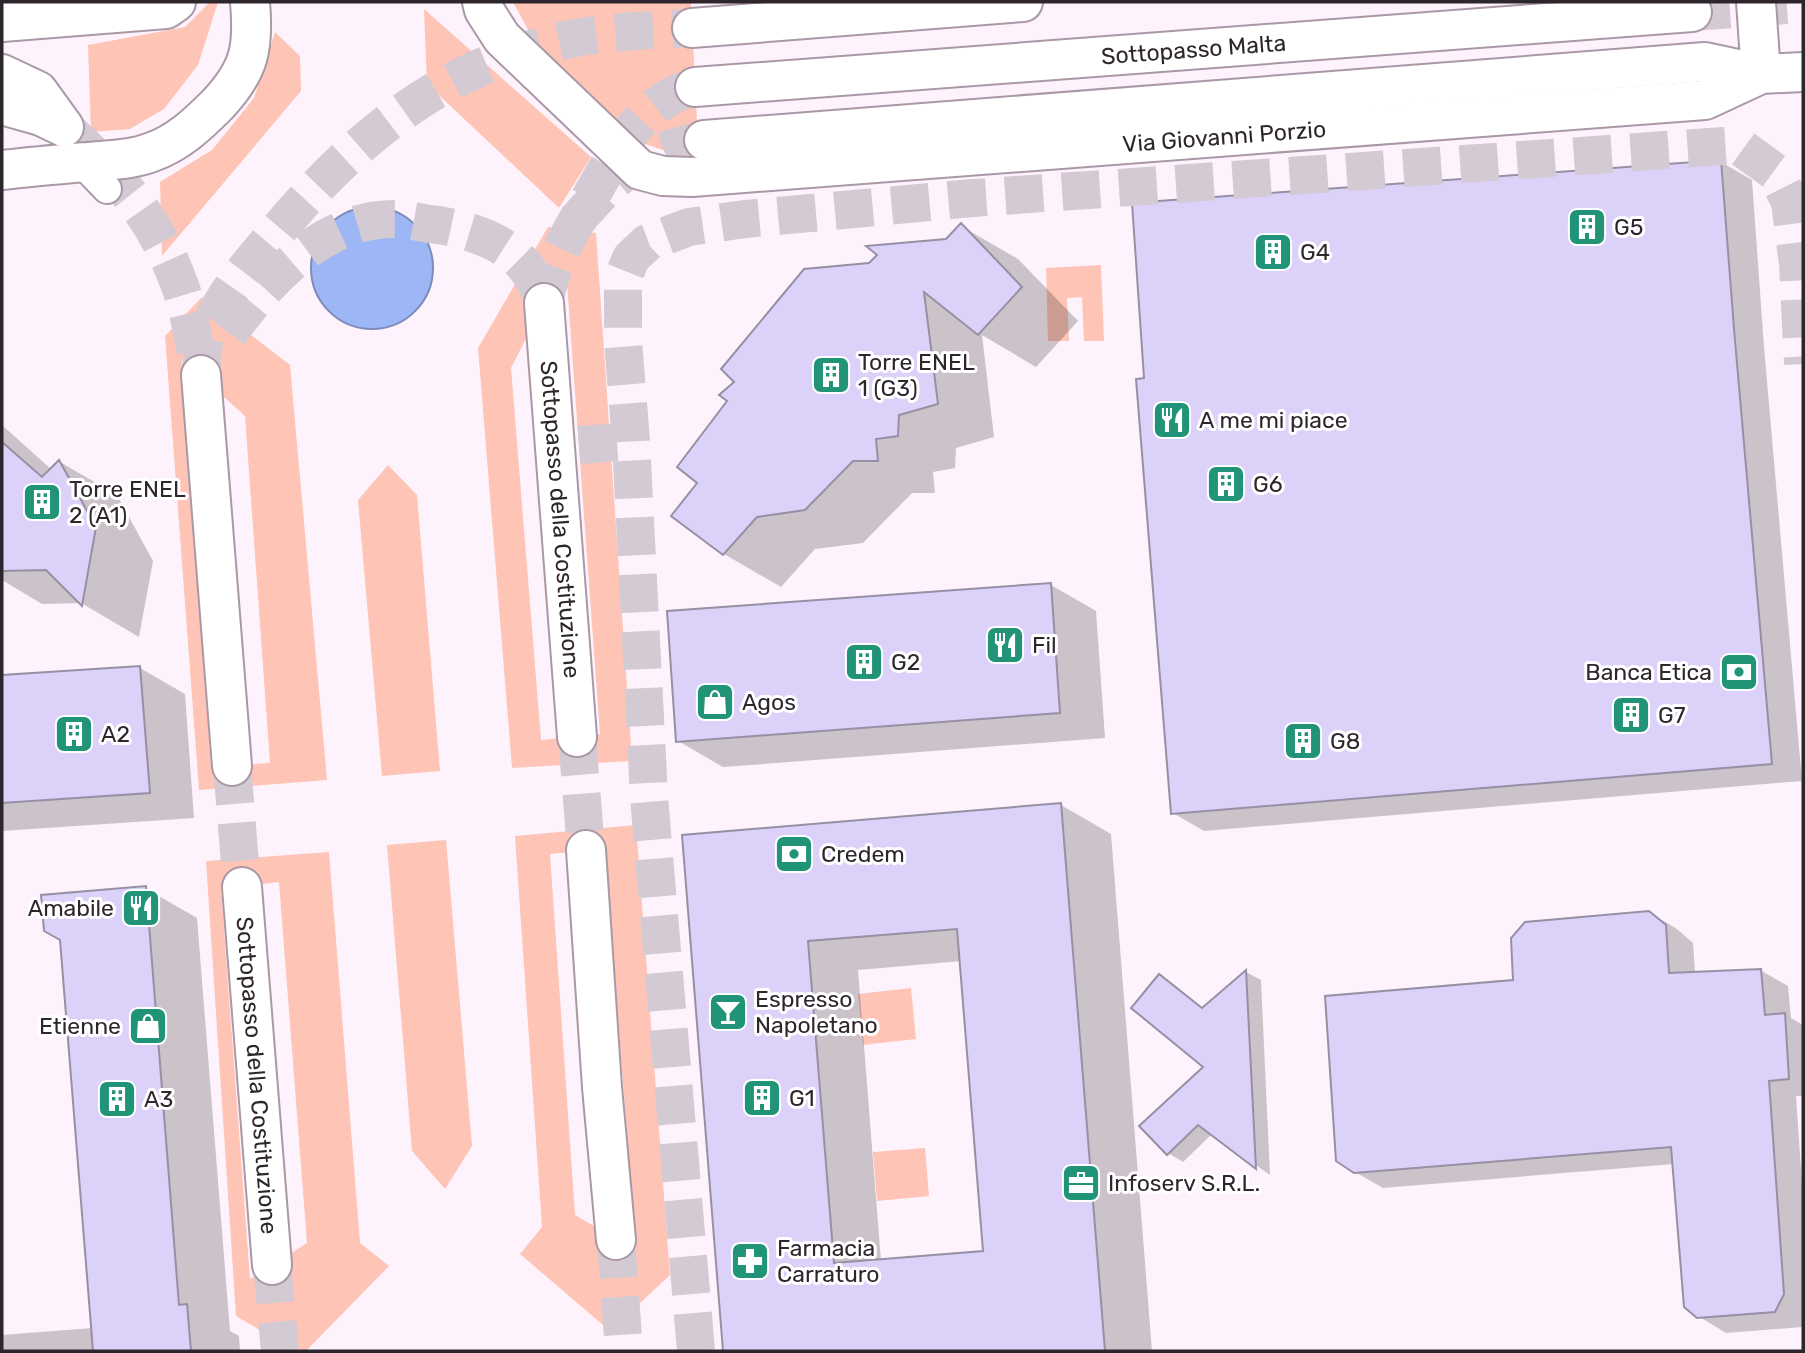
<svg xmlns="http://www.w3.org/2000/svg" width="1805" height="1353" viewBox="0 0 1805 1353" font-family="Rubik,sans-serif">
<rect width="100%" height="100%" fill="#fef3fd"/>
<path fill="#fec4b6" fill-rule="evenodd" d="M210,2H218L198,65L164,109L130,129L91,132L88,45L185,27Z
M513,2H691L699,162L642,143L533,39Z
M424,9L591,157L559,208L427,84Z
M275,32L300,56L301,91L162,256L160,182L212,150L254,98Z
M548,227L596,233L632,761L512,768L478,348ZM566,270L600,734L541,740L511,368L544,303Z
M1101,265L1104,341H1084L1082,297L1067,298L1069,341H1048L1046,268Z
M202,297L290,365L327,780L199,790L165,336ZM182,359L245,416L270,763L211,767Z
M388,465L417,495L440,771L382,776L358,500Z
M636,825L670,1275L610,1331L520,1254L542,1227L515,836ZM605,849L636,1250H635L575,1215L550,854Z
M446,840L472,1146L445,1189L412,1151L387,845Z
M329,852L360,1243L389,1266L306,1351H295L236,1316L206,861ZM279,882L307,1243L250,1279L221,889Z
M911,988L916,1039L863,1045L858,994Z
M925,1148L929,1196L877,1201L873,1152Z"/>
<path fill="#9db6f5" stroke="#7c8bb9" stroke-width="2" d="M311 268a61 61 0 1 1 122 0a61 61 0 1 1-122 0Z"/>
<path fill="#0003" fill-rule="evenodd" d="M1721,162L1752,180L1764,347L1802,781L1204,831L1173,813Z
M961,226L1018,259L1078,321L1036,367L982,335L994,437L956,448L955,468L933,472L935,493H912L863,543L815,549L781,587L724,554L870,265L947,241Z
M2,425L52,470L60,462L117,495L153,561L139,637L81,603L42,604L2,580Z
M1051,585L1096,611L1105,738L723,767L678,741Z
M140,668L185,694L194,818L2,831V677Z
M1061,805L1111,834L1152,1351H725L684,837ZM962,961L985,1253L881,1261L858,970Z
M145,888L197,918L230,1331L239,1336L240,1351H2V1335L92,1328Z
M1649,912L1677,929L1693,943L1695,973L1760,970L1788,986L1791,1018L1803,1025V1096H1796L1803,1200L1802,1327L1726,1333L1698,1316L1674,1164L1383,1188L1355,1172L1515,982Z
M1246,972L1261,980L1270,1175L1212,1134L1183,1162L1168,1153L1205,1067L1159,976L1174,985L1204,1009Z"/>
<path fill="#dcd1f9" stroke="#9690a4" stroke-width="2" fill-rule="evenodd" d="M1721,160L1734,329L1772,764L1171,814L1136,379L1144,378L1132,203Z
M961,223L1022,287L978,335L924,292L938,404L899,415L898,436L876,439L878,461H853L805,510L757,517L723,555L671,516L697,483L677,467L727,401L719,395L734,382L721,369L804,269L869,263L877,255L866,246L946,239Z
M2,442L42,477L59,460L96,527L82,606L46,570L2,571Z
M1051,583L1060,713L676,742L667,611Z
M140,666L150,793L2,803V675Z
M1061,803L1105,1351H723L682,835ZM957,929L983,1251L834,1263L808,941Z
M146,886L179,1305L187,1304L191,1351H93L60,940L44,931L41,895Z
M1649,911L1666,925L1669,973L1761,969L1765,1015L1785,1013L1789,1079L1769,1081L1784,1294L1775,1312L1697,1318L1684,1307L1671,1147L1354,1173L1336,1161L1325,996L1513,980L1511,938L1525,922Z
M1246,970L1256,1169L1198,1125L1167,1155L1139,1126L1203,1067L1131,1008L1159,974L1202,1008Z"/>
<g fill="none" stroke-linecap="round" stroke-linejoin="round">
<path stroke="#d4cad3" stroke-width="38" stroke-dasharray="38 19" stroke-linecap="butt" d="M576,221C617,174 641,152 704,140
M579,445L631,441
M696,1351L649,797L631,441L623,341V278L631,258L647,243L689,227L745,219L973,198L1738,145L1775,172L1790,202L1798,264L1803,364"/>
<path stroke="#d4cad3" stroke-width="38" stroke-dasharray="38 19" stroke-linecap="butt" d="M64,127C119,178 154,214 180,286C190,314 194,346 201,375"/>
<path stroke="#d4cad3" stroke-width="38" stroke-dasharray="38 19" stroke-linecap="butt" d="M1692,12L1803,4
M544,303C553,257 569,235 591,196C616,152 642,100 695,87
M229,333C269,279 323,218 396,219C410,219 424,224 438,225C469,230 504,241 524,265C533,276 539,290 544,303
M201,375C202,363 202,350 205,338C220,297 251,262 279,229C362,131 452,60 581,37C617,31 655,30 692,28
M577,737L586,850
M232,766L242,887
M616,1240L624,1351
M272,1265L280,1351"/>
<g stroke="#aa98a7" stroke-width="32">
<path id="service" d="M81,162L107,189"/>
</g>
<g stroke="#aa98a7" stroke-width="42">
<g id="minor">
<path id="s1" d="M482,2L484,10L502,38L640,170L663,176L692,177L1705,100L1761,74L1803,72"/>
<path d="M1756,2L1761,74"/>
<path d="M2,22L166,9L176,2"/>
<path d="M704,140L1705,62L1761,74"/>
<path d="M2,170C30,167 59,164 88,162C109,160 132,160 152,152C178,143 198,124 217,105C250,70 254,48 250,2"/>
</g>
</g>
<g stroke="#aa98a7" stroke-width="42">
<path id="tertiary" d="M2,74L38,91L64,127
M2,105L41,116L62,126"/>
</g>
<g stroke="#aa98a7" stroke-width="42">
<g id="secondary">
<path d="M692,28L1023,2"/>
<path id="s2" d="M695,87L1692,12"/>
<path id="s3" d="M544,303L577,737"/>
<path d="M201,375L232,766"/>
<path d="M586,850L602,1087L616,1240"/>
<path id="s4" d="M242,887L272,1265"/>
</g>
</g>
<use href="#service" stroke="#fff" stroke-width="28"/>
<use href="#minor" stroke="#fff" stroke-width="38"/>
<use href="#tertiary" stroke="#fff" stroke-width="38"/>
<use href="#secondary" stroke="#fff" stroke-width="38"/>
</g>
<defs>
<g id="building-square" transform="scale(2.0125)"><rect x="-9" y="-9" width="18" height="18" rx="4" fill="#219478" stroke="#fff"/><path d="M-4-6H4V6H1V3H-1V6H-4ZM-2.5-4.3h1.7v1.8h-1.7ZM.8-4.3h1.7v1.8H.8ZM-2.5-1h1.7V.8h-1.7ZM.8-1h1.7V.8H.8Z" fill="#fff"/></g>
<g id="restaurant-square" transform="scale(2.0125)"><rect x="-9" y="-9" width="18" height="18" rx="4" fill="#219478" stroke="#fff"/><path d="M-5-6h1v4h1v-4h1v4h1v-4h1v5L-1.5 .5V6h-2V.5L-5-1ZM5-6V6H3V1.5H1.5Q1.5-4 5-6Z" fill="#fff"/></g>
<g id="bank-square" transform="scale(2.0125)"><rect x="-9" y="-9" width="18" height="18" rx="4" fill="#219478" stroke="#fff"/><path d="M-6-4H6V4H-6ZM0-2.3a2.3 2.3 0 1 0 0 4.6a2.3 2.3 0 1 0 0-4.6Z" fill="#fff"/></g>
<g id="shop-square" transform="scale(2.0125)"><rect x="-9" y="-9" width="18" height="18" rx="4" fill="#219478" stroke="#fff"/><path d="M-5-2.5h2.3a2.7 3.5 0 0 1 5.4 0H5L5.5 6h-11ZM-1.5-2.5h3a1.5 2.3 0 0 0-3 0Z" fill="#fff"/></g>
<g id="bar-square" transform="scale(2.0125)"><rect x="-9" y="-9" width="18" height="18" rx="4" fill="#219478" stroke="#fff"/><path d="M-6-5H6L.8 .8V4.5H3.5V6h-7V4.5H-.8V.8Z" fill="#fff"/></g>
<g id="office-square" transform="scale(2.0125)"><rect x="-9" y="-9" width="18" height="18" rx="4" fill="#219478" stroke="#fff"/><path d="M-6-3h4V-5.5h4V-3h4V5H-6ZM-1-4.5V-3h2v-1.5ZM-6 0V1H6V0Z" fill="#fff"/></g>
<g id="pharmacy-square" transform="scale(2.0125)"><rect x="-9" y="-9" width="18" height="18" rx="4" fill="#219478" stroke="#fff"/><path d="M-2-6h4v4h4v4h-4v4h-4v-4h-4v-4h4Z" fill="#fff"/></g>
</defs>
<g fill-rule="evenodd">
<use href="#building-square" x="1587" y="227"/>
<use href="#building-square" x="1273" y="252"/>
<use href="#building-square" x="831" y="375"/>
<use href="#restaurant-square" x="1172" y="420"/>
<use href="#building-square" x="1226" y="484"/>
<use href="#building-square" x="42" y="502"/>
<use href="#restaurant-square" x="1005" y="645"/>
<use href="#building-square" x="864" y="662"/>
<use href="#bank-square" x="1739" y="672"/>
<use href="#shop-square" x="715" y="702"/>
<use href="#building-square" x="1631" y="715"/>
<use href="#building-square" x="74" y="734"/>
<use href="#building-square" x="1303" y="741"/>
<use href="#bank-square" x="794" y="854"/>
<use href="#restaurant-square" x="141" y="908"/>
<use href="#bar-square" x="728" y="1012"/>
<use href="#shop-square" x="148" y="1026"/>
<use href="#building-square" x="762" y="1098"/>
<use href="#building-square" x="117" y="1099"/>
<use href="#office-square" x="1081" y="1183"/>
<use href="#pharmacy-square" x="750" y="1261"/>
</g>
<g text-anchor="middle" stroke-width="6" stroke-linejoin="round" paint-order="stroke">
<g font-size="23" fill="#2e262d" stroke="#fff">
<text dy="8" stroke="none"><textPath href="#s2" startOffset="500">Sottopasso Malta</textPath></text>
<text dy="8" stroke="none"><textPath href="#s1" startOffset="819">Via Giovanni Porzio</textPath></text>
<text dy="8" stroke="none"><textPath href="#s3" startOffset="217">Sottopasso della Costituzione</textPath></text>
<text dy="8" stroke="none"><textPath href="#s4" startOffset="189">Sottopasso della Costituzione</textPath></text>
</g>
<g font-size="23" fill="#2e262d" stroke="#fff" text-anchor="start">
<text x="1614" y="235">G5</text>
<text x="1300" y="260">G4</text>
<text x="858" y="370">Torre ENEL<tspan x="858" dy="26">1 (G3)</tspan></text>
<text x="1199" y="428">A me mi piace</text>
<text x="1253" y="492">G6</text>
<text x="69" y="497">Torre ENEL<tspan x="69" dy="26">2 (A1)</tspan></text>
<text x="1032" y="653">Fil</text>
<text x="891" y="670">G2</text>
<text x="1712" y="680" text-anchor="end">Banca Etica</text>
<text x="742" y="710">Agos</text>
<text x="1658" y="723">G7</text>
<text x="101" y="742">A2</text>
<text x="1330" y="749">G8</text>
<text x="821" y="862">Credem</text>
<text x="114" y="916" text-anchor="end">Amabile</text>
<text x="755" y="1007">Espresso<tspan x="755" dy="26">Napoletano</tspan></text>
<text x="121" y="1034" text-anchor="end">Etienne</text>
<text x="789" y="1106">G1</text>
<text x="144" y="1107">A3</text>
<text x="1108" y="1191">Infoserv S.R.L.</text>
<text x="777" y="1256">Farmacia<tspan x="777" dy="26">Carraturo</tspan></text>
</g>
</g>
<rect width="1805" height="1353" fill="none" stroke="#2e262d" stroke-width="7"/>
</svg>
